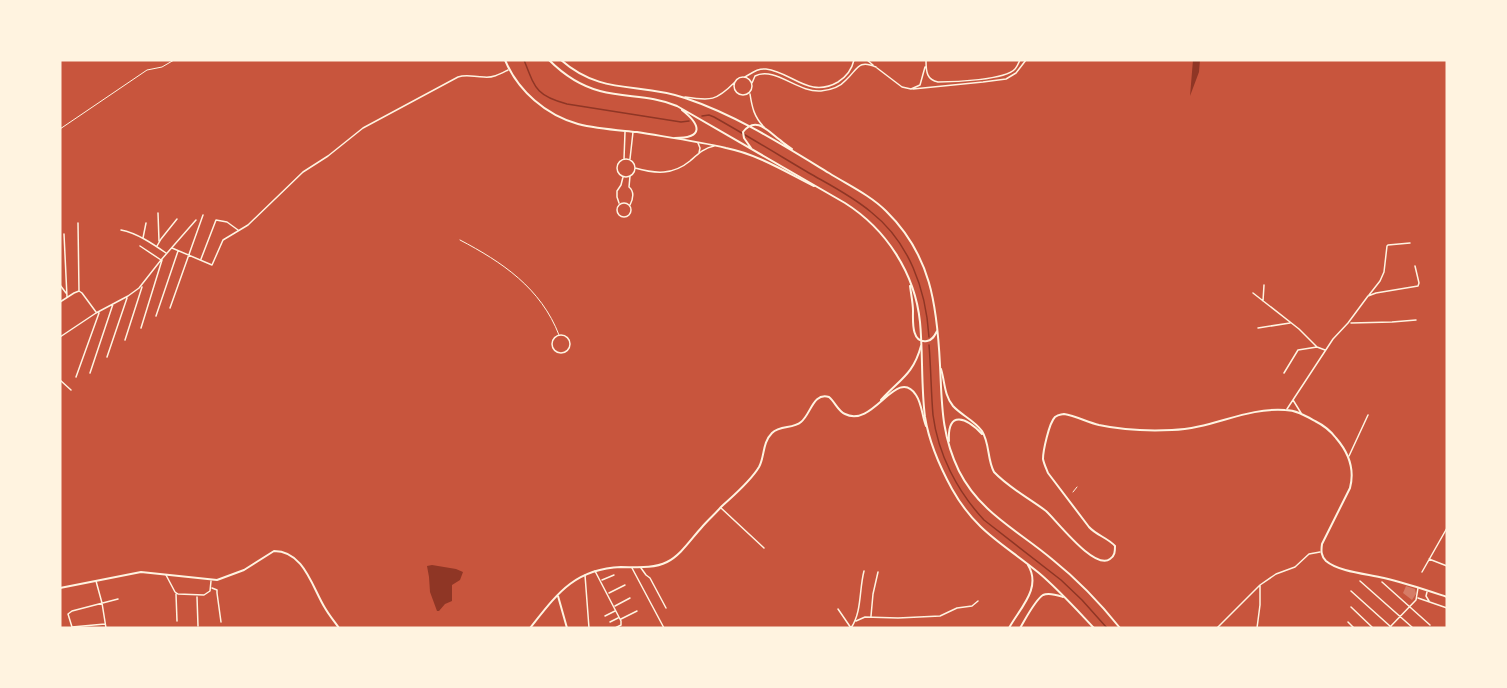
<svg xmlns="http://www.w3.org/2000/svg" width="1507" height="688" viewBox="0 0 1507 688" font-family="Montserrat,sans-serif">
<rect width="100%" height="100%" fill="#c8553d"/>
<path fill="#8f3625" d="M1193,60H1200L1199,72L1190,96Z
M432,565L456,569L463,572L460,580L452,585V601L445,604L439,611H437L430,592L429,577L427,566Z"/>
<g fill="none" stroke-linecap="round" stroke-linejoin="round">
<path stroke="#8f3625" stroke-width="1.5" d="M524,60C535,88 536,96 567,104L681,122L689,121
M702,116L709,115L714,117C746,135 777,154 809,173C830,185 852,196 871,212C909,242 926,289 929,337
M929,345C931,368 931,392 933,415C938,454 957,491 984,520L1061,580L1082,600L1107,628"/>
</g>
<path fill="#d67c66" d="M1406,586L1415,589L1416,594L1412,600L1403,593Z"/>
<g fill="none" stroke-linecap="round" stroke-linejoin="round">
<path stroke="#fff3e0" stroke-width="1" d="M60,129L147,70L162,67L174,60
M1073,492L1077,487"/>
<path stroke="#fff3e0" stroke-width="1" d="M460,240C502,262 541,288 559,335"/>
<path stroke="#fff3e0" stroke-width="1.5" d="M867,60L873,65
M926,61C926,72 927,80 938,82C954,82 1005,80 1015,69C1017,67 1019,62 1020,60
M877,68L902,87L911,89L920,85L925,67
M734 86a9 9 0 1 1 18 0a9 9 0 1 1-18 0Z
M745,77C752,73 758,68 766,69C792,72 809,99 838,82C846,77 852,69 854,60
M752,83L755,76C775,66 798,93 821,91C831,90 840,87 846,80C858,69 858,59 876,67
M913,89L983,82L1006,79L1016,73L1026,60
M750,94C752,107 754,117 764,127
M685,97C711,101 716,101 735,82
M698,143L700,148L699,153
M624,159L625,132
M630,159L633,132
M617 168a9 9 0 1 1 18 0a9 9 0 1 1-18 0Z
M635,168C656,174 673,175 690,161C698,154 704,148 714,146
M617 210a7 7 0 1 1 14 0a7 7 0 1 1-14 0Z
M619,203L617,197V191L621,185L623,177
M630,205C633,199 635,192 629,187L630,176
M158,213L159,241
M78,223L79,291
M121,230C137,233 153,244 166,253
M64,234L67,297
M143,238L146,223
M140,246L161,260
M157,246L161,239L177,219
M172,248L212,265L223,240L248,225L303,172L328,156L363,128L458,77C467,74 474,77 484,77C493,78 500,74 508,70
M201,259L216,220L227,222L238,230
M60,285L66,293
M79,291L82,293L96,312
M1253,293L1299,329L1317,347L1325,350
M1369,295L1380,281L1384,272L1387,246L1388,245L1410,243
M1263,301L1264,285
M60,302L74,293L79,291
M170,308L203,215
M156,316L178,251
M1351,323L1392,322L1416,320
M141,328L162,260
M1258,328L1290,323
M552 344a9 9 0 1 1 18 0a9 9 0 1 1-18 0Z
M60,337L96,313L128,296L139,288L161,260L196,220
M125,340L142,287
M107,357L127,298
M90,373L113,304
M1284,373L1298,350L1317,347
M76,377L99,313
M60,380L71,390
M1293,400L1301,413
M1287,409L1333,339L1348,323L1368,296L1376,293L1418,286L1419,283L1415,266
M1349,456L1368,415
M721,508L764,548
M1429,559L1447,566
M632,568L664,628
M641,568L646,575L650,578L666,608
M595,571L621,621V625L615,628
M1422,572L1447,528
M166,575L175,592L178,594L204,595L210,591L211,581
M585,575L589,628
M602,580L614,575
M96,581L102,603L106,628
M1360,581L1413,628
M1382,582L1430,625
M212,588L217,590V593L221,622
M1351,591L1391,627
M1427,592L1426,596L1429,601
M609,593L625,585
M176,594L177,621
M197,597L198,626
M1418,598L1447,608
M615,606L630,598
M1351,607L1373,628
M838,609L851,628
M605,616L615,611
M871,616L873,594L878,572
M621,619L637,611
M856,621L865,617L898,618L940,616L957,608L972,606L978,601
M610,622L618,618
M1348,622L1354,628
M105,624L72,627L68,614L72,611L118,599
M851,628C862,612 859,590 864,571
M1217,628L1260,585L1276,574L1295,567L1309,554L1320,552
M1257,628L1260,605V585
M1389,628L1416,600L1418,588"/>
<path stroke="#fff3e0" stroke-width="2" d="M505,60C518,91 546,115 578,124C597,129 617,130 637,132C666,137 697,141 726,148C757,154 786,172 814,186
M941,369C945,382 944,395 953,406C961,415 974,420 982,431C990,444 987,459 994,472C1009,488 1029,498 1046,511C1057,521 1095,571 1110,559C1115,556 1115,551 1115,546C1108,538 1096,535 1089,527L1048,473C1046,468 1044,464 1043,459C1043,451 1049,423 1055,417C1059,414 1060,415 1064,414C1076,416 1087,422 1099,425C1122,430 1149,431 1172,430C1211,429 1247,407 1285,410C1296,410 1306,416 1315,421C1323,425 1330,430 1336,438C1349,453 1355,469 1350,488L1322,544C1321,551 1321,556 1326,561C1339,572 1368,574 1384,578C1406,583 1426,590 1447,597
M881,400C900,379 913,375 921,346
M949,441C947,409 967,418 982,434
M60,588L141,572L217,580L244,570L274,551C304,551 312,587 325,608C329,615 334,621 339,628
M558,596L567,628
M530,628C557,594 574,569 621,567C636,567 653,569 667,562C681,555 691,539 702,527C708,520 715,514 721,507C734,495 750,482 759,467C765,456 762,443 772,433C780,425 793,429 801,422C811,414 813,392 829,397C835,402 838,411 845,414C873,429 897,365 916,395C922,404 922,416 926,426
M1009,628C1020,608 1042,588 1028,565
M1020,628C1025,620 1035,600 1043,595C1049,592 1057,595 1063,597"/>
<path stroke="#fff3e0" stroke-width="2" d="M549,60C563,74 581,86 600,91C628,98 650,95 677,106L845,203C886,229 915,273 920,322C923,353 921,386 925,417C929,442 940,467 952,489C976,532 1004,544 1039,573C1059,590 1076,609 1094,628
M561,60C602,96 639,82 685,98C736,115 783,145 829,173C848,185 870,195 886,211C931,255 937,305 940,365C942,404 941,434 959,471C980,513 1019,531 1053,560C1078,580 1100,603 1120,628
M675,138C704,138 701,125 682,110
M751,148L744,138L743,132C756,115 769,132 780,140C783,143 788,146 792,149
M910,286C911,294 913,303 913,311C913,320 911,344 927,341C933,340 935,335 937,331"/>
</g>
<rect width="1507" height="688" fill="none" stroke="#fff3e0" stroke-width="123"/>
</svg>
